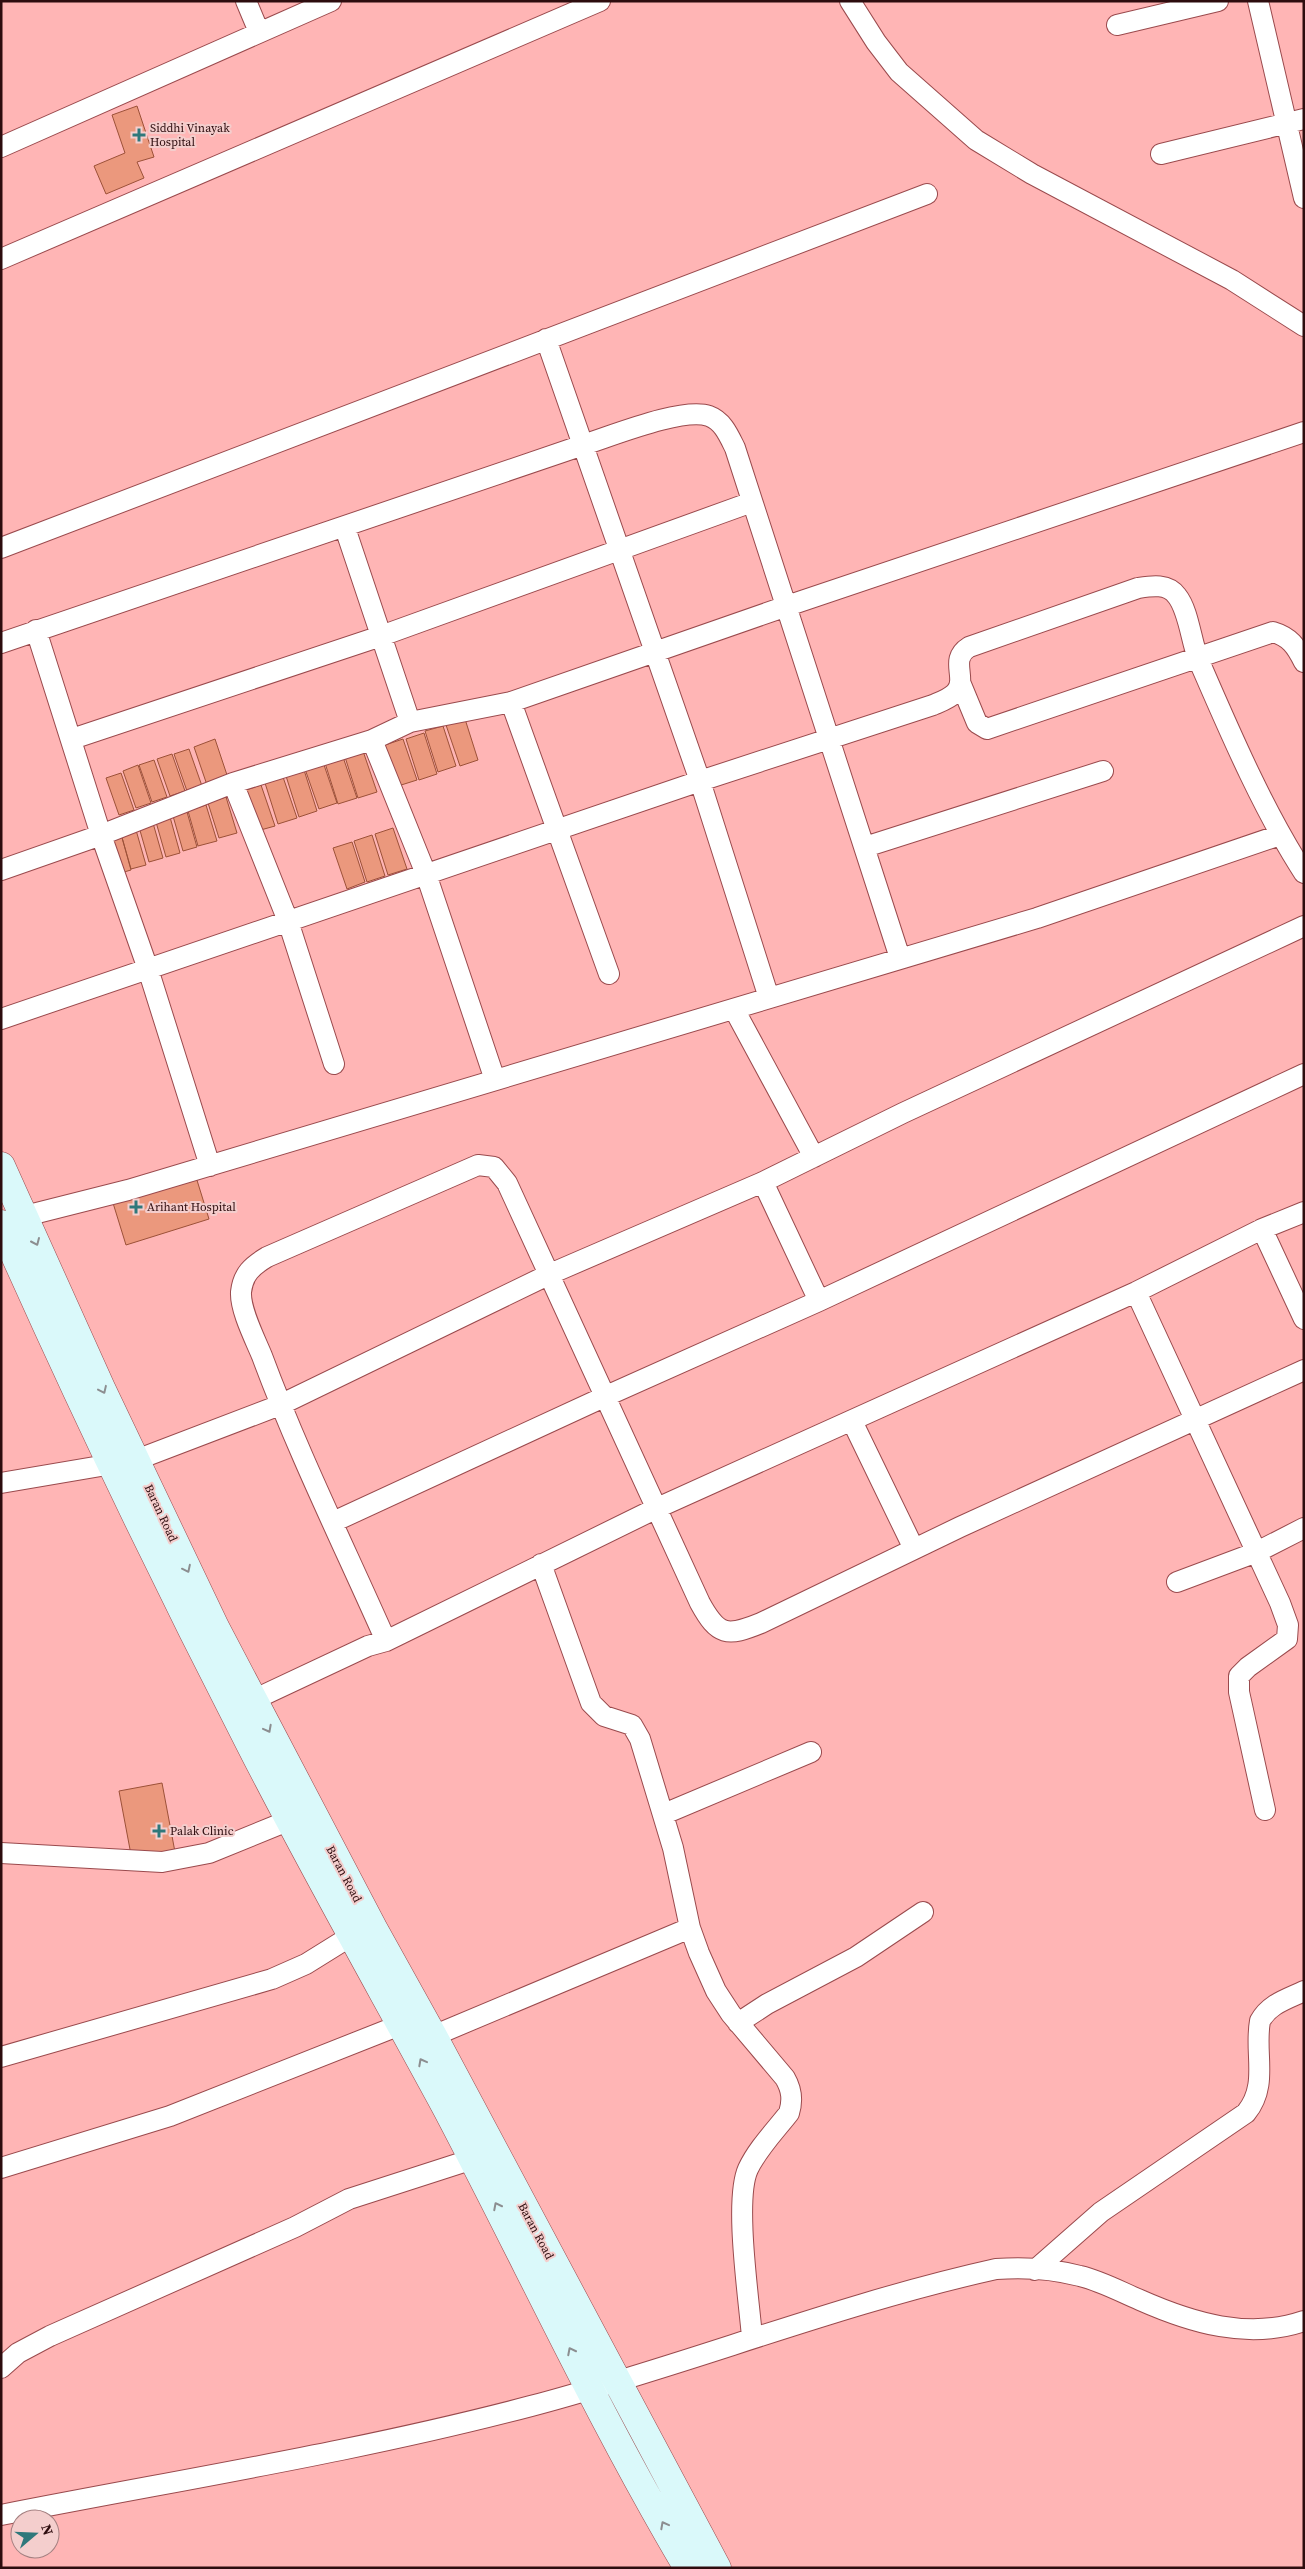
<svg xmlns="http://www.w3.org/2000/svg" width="1305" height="2569" viewBox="0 0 1305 2569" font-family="'Source Serif 4',serif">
<rect width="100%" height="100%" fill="#ffb5b5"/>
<path fill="#eb987d" stroke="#9c5138" d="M137,106L154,157L137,162L144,178L106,194L94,166L125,153L112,115Z
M465,719L478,760L460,766L446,725Z
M443,726L456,766L438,772L425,731Z
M424,733L437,774L419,780L406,739Z
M215,739L227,775L207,785L194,747Z
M403,739L417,780L398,786L385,745Z
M189,749L202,786L187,791L174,754Z
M363,751L377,792L358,798L345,757Z
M172,754L185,791L170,796L157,759Z
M343,757L357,798L338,804L325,763Z
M154,760L167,797L152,802L139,765Z
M323,762L337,803L319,809L305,769Z
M138,765L151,803L136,808L123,771Z
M304,770L317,811L299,817L286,776Z
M121,773L134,810L119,815L106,778Z
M283,777L297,818L278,824L265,783Z
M261,785L275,826L257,831L243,791Z
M226,797L237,833L219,838L208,803Z
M206,805L217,841L198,846L188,811Z
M187,812L197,847L183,851L173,816Z
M170,817L180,853L166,857L156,822Z
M153,823L163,858L149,862L139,827Z
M393,828L407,869L388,875L375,834Z
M136,830L146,865L131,869L121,834Z
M121,834L131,870L117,874L107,839Z
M372,835L385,876L367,882L354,841Z
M352,842L365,882L347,889L333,848Z
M196,1177L209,1219L126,1245L113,1203Z
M162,1783L175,1852L132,1860L119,1791Z"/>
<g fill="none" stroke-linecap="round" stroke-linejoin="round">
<g stroke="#9a4a4d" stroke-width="22">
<path id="street" d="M246,1L259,32
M850,1L876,42L899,72L976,140L1032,174L1232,280L1304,326
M1258,1L1304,198
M1117,25L1218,1
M1,147L331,1
M1161,154L1304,119
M1,259L600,1
M546,339L700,781L769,998
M345,528L410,722
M1,548L927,194
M36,630L101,835L148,969L210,1166
M1,643L583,445C612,436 682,407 709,416C723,421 729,436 735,448L900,958
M960,682L977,723L987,729L1273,632C1290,637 1296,646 1304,662
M511,702L609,974
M72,739L381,636L752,502
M372,740L426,874L495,1080
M233,783L288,921L334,1064
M865,847L1103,771
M1,870L101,835L233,783L372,740L410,722L511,702L787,606L1304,432
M734,1009L814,1157
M1,1019L700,781L933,705C940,702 949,699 955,693C969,679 948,660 969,647L1138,588C1151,586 1168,583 1177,596C1189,611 1191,642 1199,661C1229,730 1263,810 1304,873
M763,1182L819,1301
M25,1216L128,1190L1037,918L1280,835
M1262,1229L1304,1319
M1136,1292L1280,1603L1288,1625L1287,1639L1248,1667L1239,1676V1692L1265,1810
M852,1421L914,1549
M1,1483L136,1460L280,1405L550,1274L763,1182L903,1113L1304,926
M333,1522L604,1397L819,1301L1304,1074
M541,1564L591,1703L604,1716L632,1725L640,1739L673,1848L690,1928L699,1953L716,1991L731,2014L785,2078C792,2090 793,2100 789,2113C775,2131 758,2148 748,2169C734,2200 749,2299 752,2337
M1177,1582L1257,1552L1304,1528
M386,1641C344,1546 298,1453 262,1356C255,1339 240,1310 241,1292C243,1274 252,1266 267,1257L478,1165L494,1167L507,1183L700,1603C718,1636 727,1637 761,1623L960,1527L1304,1370
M253,1700L368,1646L386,1641L655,1509L1136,1292L1262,1229L1304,1212
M664,1814L811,1752
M1,1853L162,1862L209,1853L290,1820
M738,2023L767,2004L856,1957L923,1912
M433,2036L690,1928
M1,2057L272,1979L306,1964L351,1936
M1,2168L170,2116L400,2025
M1035,2270L1101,2212L1246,2113C1269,2085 1254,2053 1260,2021C1269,2004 1287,1999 1304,1991
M1,2368L18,2353L50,2336L295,2227L349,2199L473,2159
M1,2515C178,2480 357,2452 531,2406C687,2365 838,2304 996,2269C1022,2267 1054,2269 1080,2276C1101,2281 1121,2292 1140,2300C1192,2323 1248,2340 1304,2321"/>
</g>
<g stroke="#9a4a4d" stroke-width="29">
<path id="secondary" d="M1,1166L101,1388L215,1627L373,1928L433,2036L717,2568
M1,1224C79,1400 162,1573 250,1744C313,1868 382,1989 448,2111C528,2263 600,2420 688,2568"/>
</g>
<use href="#street" stroke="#fff" stroke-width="20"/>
<use href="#secondary" stroke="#daf9fa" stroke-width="28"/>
</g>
<defs><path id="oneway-chevron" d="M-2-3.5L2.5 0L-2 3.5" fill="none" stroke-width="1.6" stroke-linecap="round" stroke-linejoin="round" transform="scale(1.25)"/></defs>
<g stroke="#8c8e90">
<use href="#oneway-chevron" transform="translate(36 1242) rotate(66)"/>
<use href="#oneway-chevron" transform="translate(103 1390) rotate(65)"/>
<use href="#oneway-chevron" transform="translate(187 1569) rotate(64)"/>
<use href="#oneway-chevron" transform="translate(268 1729) rotate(62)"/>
<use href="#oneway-chevron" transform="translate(422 2062) rotate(-118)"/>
<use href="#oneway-chevron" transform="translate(497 2206) rotate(-117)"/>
<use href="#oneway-chevron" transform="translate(571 2351) rotate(-117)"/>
<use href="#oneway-chevron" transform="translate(664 2525) rotate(-118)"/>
</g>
<g fill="#2f787b" stroke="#f4cecd" stroke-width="2">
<path d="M136.5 127.5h5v5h5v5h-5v5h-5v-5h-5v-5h5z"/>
<path d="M133.5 1199.5h5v5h5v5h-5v5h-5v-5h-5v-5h5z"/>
<path d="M156.5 1823.5h5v5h5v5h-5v5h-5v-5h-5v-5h5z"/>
</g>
<g text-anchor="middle" stroke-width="4" stroke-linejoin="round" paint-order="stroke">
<g font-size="12" fill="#2d0c0e" stroke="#f4cecd" text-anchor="start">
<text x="150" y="132">Siddhi Vinayak<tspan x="150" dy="14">Hospital</tspan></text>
<text x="147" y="1211">Arihant Hospital</text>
<text x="170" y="1835">Palak Clinic</text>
</g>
<g font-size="12" fill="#2d0c0e" stroke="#f4cecd">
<text transform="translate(161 1513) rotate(65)" y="4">Baran Road</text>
<text transform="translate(344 1874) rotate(62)" y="4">Baran Road</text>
<text transform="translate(536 2231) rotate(62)" y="4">Baran Road</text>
</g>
</g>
<rect width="1305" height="2569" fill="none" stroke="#2d0c0e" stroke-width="5"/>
<g transform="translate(35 2534) rotate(71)"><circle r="24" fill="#f4cecd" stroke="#a48081"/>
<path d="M0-4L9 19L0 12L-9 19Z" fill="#2f787b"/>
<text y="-8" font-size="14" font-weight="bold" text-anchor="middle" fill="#2d0c0e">N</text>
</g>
</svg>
